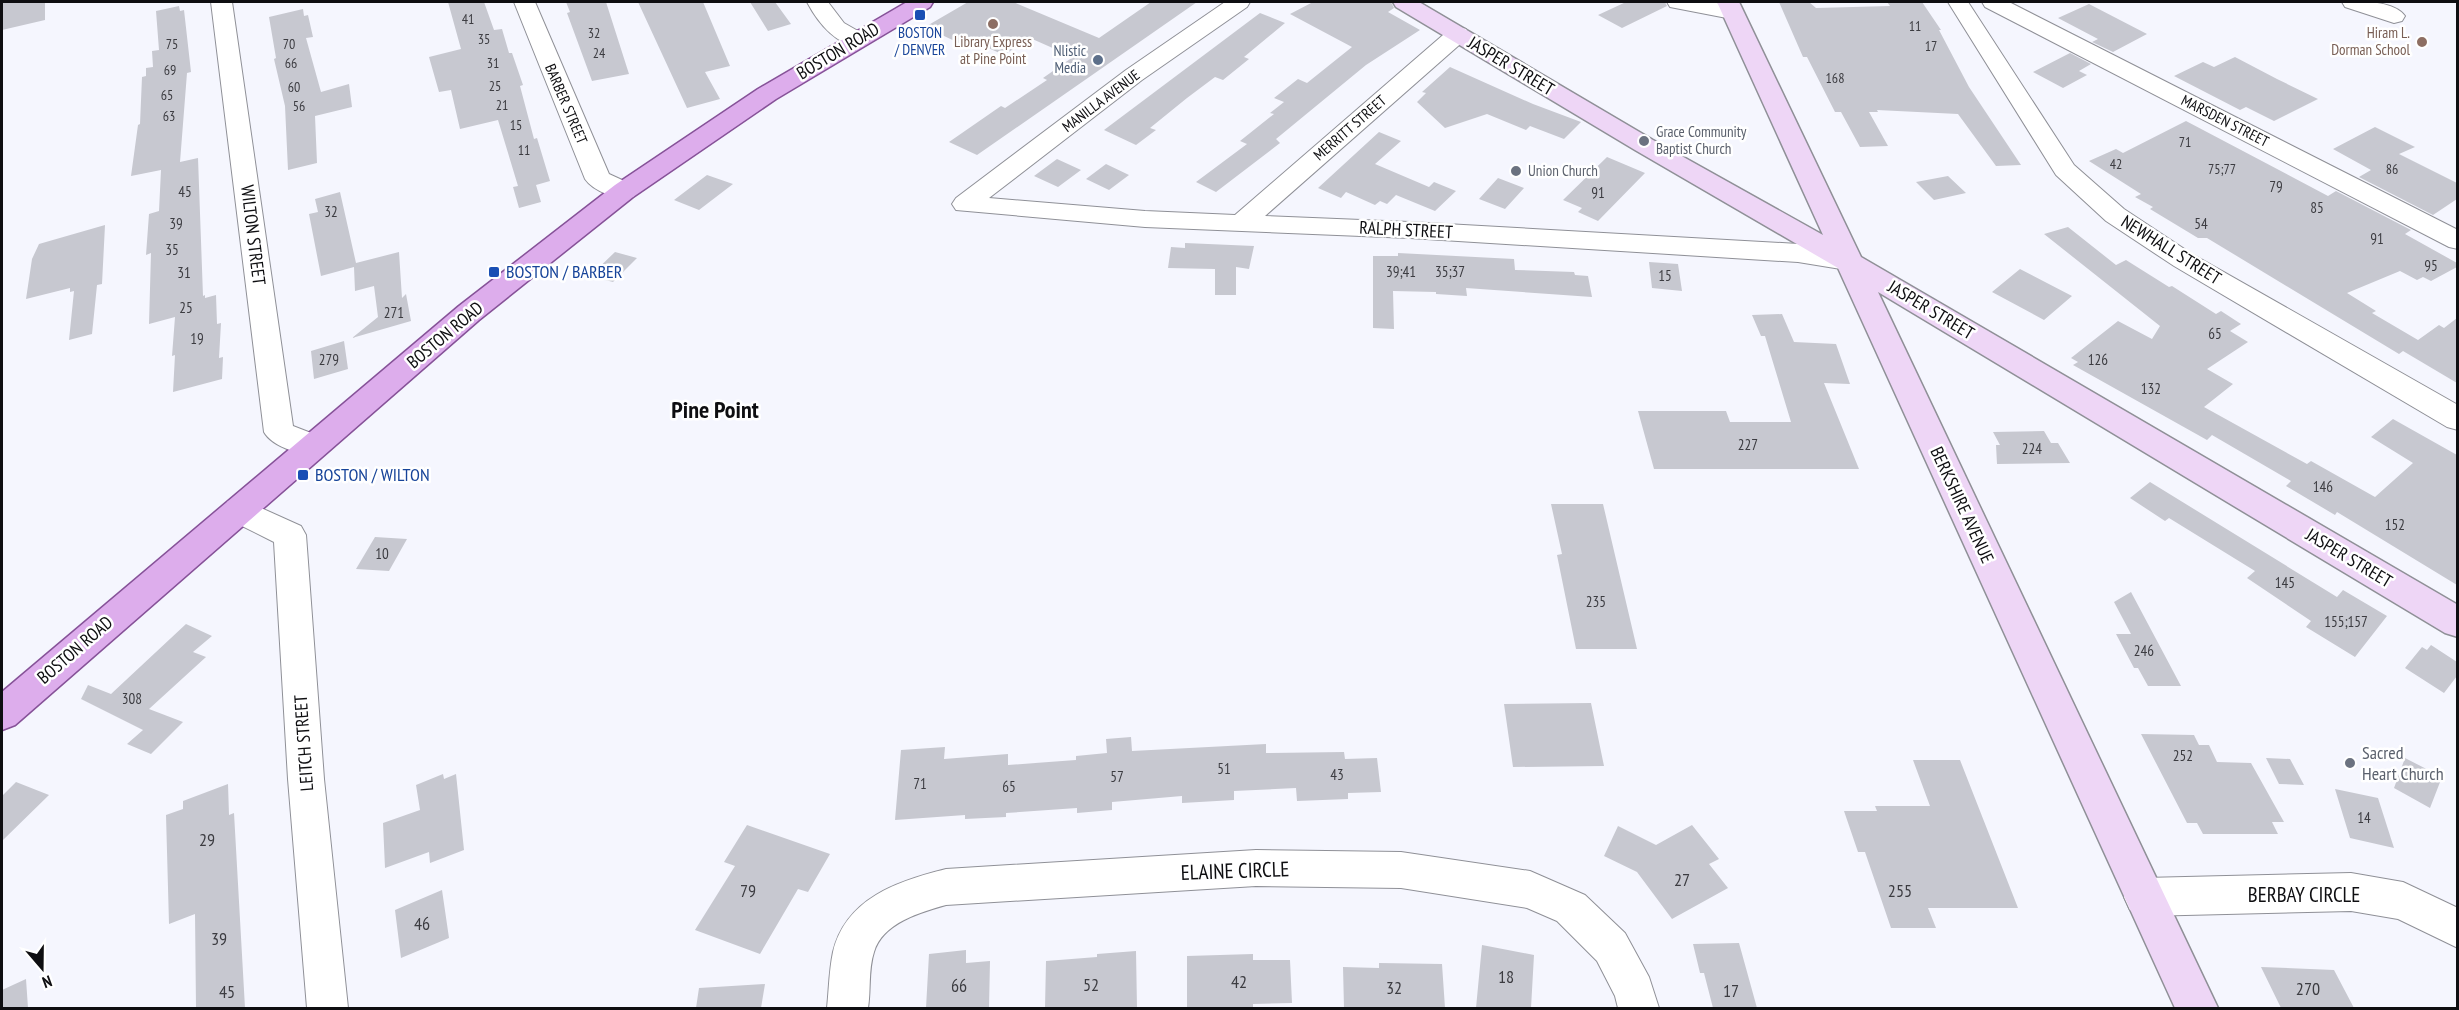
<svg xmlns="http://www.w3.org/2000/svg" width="2459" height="1010" viewBox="0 0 2459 1010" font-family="'PT Sans Narrow',sans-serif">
<rect width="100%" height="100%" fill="#f5f6fe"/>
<path fill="#c7c8d0" d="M2,2H45V20L2,30Z
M448,2H484L494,30L502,29L509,53H512L523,85L520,86L534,139L537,138L550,181L536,185L541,202L519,208L513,187L518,186L498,120L460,129L451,90L439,92L429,57L461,49Z
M566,2H606L629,74L592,81L567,13L570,12Z
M638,2H703L730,66L705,72L720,99L687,108Z
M750,2H775L791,24L768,31Z
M968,2H1013L1099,38L1151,2H1197L977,155L949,142L1001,106L1005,108L1047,80L1043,78L1073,57L1030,38L1004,55L968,39L961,44L925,27Z
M1313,2H1391L1394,8L1388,12L1420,30L1366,65L1276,139L1280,143L1216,192L1196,182L1247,144L1240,141L1274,114L1270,113L1284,102L1274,98L1298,79L1307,83L1352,47L1290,14Z
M1626,2H1665L1667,6L1622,28L1598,15Z
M1779,2H1809L1816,8L1890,6L1887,2H1922L1941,30H1939L1969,87L2021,165L1996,166L1958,114L1877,110L1878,112H1869L1888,146L1860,147L1841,112H1835L1807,57H1803Z
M2089,4L2147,34L2113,52L2092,42L2098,39L2058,18Z
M179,6L180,11L184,10L191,72L187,73L180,162L198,158L203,296L205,295V298L216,295L217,324L221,323L219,358L223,357L222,379L173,392L175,355L172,356L175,317L149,324L151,253L146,255L149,214L159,211L161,170L131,176L138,125L140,124L142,77L146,76V68L153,67L152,51L159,50L156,11Z
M303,9L304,16L308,15L313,37L306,38L321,92L349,84L352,107L315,116L317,163L288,170L285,106L274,59L276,58L269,17Z
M1260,13L1285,23L1244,57L1249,59L1223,80L1215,77L1187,98L1150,128L1156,130L1136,145L1104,130Z
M2070,53L2091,64L2079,71L2087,75L2063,88L2033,72Z
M2235,57L2277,79L2318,99L2274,121L2246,107L2240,110L2174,76L2203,62L2214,67Z
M1450,67L1533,104L1581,122L1564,139L1530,126L1526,130L1487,114L1445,128L1417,102L1426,93L1422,92Z
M2186,121L2328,196L2336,191L2411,230L2405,234L2457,263V267L2431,281L2423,277L2417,280L2400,271L2347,293L2376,311L2372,313L2418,340L2439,325L2444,328L2457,318V383L2403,351L2399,354L2207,238H2198L2150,209L2153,207L2135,197L2141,194L2089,161L2116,149L2123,153Z
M2375,127L2415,147L2399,154L2457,183V199L2433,215L2359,177L2371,170L2333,149Z
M1379,132L1401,141L1375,164L1429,187L1434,182L1456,191L1435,211L1396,195L1387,204L1380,201L1375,205L1346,192L1341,198L1318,188Z
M1607,157L1645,173L1598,221L1578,212L1582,208L1563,200Z
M1057,159L1081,170L1058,187L1034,176Z
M1106,164L1129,175L1109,190L1086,179Z
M707,175L733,184L699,210L674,200Z
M1948,176L1966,193L1934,200L1916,182Z
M1498,178L1524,188L1505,209L1479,199Z
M340,192L356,263L399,252L402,298L406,294L411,321L352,338L378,317L374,286L355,291L354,267L321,276L309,214L318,212L315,199Z
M105,225L102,284L97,285L92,334L69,340L74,291L70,292V288L26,299L32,259L39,244Z
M2068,227L2116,265L2126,260L2169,287L2172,286L2216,314L2221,311L2241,324L2230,331L2248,342L2207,369L2233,384L2204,407L2307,464L2311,461L2375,497L2413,463L2371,437L2393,419L2457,455V585L2337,512L2335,515L2286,486L2291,481L2212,435L2207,440L2073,365L2078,362L2071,358L2118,321L2152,339L2160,326L2044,234Z
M1185,243L1254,246L1249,269L1236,267V295H1215V269L1168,268L1171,247L1185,248Z
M615,252L637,258L613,282L590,276Z
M1398,253L1514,259L1515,270L1574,272L1575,275L1588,276L1592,297L1466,288L1467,296L1436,294V292L1393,291L1394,329L1373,328V256H1398Z
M1649,262L1678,264L1682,291L1652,288Z
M2020,269L2072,296L2044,320L1992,292Z
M1782,314L1794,342L1836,344L1850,384L1824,383L1859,469H1654L1638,411H1726L1730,422H1791L1765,336H1761L1752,315Z
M344,341L348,369L314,379L311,351Z
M2044,431L2051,443H2058L2070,463L1997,464L1996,445H2000L1993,432Z
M2150,482L2337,597L2343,590L2387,616L2355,657L2306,627L2311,621L2247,578L2255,571L2169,518L2165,521L2130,498Z
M1551,504H1603L1637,649H1576L1557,555L1562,554Z
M375,537L407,539L389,571L356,569Z
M2131,592L2181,686H2148L2138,668H2134L2116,634H2131L2114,602Z
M186,624L212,636L193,652L206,657L149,709L183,722L151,754L127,744L143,730L81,699L88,685L111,694Z
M2431,645L2457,662V676L2444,693L2405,668L2422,647L2427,650Z
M1591,703L1604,766L1513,767L1504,704Z
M2141,734L2194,735L2199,745H2209L2217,762L2251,763L2284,822H2272L2278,834H2203L2197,823H2187Z
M1131,737L1132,751L1266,744V753L1344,752L1345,759L1377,758L1381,792L1348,793V799L1297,801L1296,788L1234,791V800L1182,803V796L1112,802V810L1077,813V808L1006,813V817L965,819V815L895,820L901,750L945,747L944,759L1008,754V765L1076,760V756L1107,753L1106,739Z
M2266,758L2290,759L2304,785L2279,784Z
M2405,758L2442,777L2430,808L2394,788Z
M1913,760H1960L2018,908H1928L1936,928H1891L1865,852H1858L1844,811H1877L1875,806H1930Z
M443,774L444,779L456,774L464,850L430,863L429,852L385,868L383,823L420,810L416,785Z
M16,782L49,795L2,841V796Z
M228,784L229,815L234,813L245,1008H196L195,914L169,924L166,815L183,809V801Z
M2335,789L2378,798L2394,848L2350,838Z
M747,825L830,854L808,892L798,889L760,954L695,930L735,866L724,862Z
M1692,825L1719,859L1709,864L1728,888L1672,919L1637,872L1604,856L1618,826L1656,845Z
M442,890L449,938L401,958L395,910Z
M1739,943L1757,1008H1713L1704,973H1700L1693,944Z
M1482,945L1534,955L1531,1008H1476Z
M966,950V963L990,961L989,1008H926L929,954Z
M1136,951L1137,1008H1045L1046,961L1097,957V954Z
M1253,954V960H1290L1292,1003L1253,1004V1008H1187V956Z
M1379,963L1442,964L1445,1008H1344L1343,967L1379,968Z
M2261,967L2334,970L2354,1008H2281Z
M26,979L28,1008H2V990Z
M765,984L761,1008H696L699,988Z"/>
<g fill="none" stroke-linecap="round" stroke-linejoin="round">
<g stroke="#8f9097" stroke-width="2">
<path id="minor" d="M211,2H232L293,426L324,438L328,446L324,454C308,459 272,447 264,432Z
M514,2H535L609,174L633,185L637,191L633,197C618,200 594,192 585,179Z
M807,2H828L844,23L865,35L868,40L865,45C839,51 817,21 807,2Z
M1225,2H1250L1247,7L1142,80L989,198L1145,211L1235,215L1450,29L1458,27L1466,29L1469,34L1466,39L1265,216L1410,222L1798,244L1856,255L1860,261L1856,267L1847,270L1798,262L1410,238L1145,227L956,210L952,204L956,198L1126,70Z
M1667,2H1711L1740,7L1743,12L1740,17L1732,19L1670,7Z
M1948,2H1968L2074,165L2124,209L2192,254L2458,405V430L2447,427L2174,266L2106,221L2056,175Z
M1982,2H2009L2458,230V249L2449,247L1985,7Z
M2342,2C2358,0 2395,1 2405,16L2402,21L2394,23L2345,7Z
M239,498L301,526L306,535L324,779L348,1008H307L288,779L274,542L228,519L223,510L228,501Z
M1256,850L1401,852L1530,871L1585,895L1625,933L1649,977L1659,1008H1618L1615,996L1597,961L1557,921L1527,908L1401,888L1256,886L946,905C921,912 882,923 874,952C868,970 871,990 868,1008H827C829,990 829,971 833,952C846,898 898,881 946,869Z
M2351,873L2403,882L2458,908V948L2398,919L2351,911L2144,916L2130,910L2124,897L2130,884L2144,878Z"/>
</g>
<g stroke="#8f9097" stroke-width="3">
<path id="secondary" d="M1393,2H1419L1653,140L1823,235L1717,2H1739L1861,257L2458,605V637L2445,633L1878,292L2218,1008H2175L1838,268L1635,150L1396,7Z"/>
</g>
<g stroke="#865298" stroke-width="3">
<path id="primary" d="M907,2H933L930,7L776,99L633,197L479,320L15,725L2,730V692L459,306L615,185L758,89Z"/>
</g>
<use href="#minor" fill="#fff" fill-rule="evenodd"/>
<use href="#secondary" fill="#eed6f6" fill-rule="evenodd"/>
<use href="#primary" fill="#ddadec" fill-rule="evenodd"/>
</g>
<g fill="#1a4fb4" stroke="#fff" stroke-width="2">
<rect x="914" y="9" width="12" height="12" rx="3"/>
<rect x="488" y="266" width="12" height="12" rx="3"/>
<rect x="297" y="469" width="12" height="12" rx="3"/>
</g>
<g fill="#8d6e63" stroke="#fff" stroke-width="2">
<circle cx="993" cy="24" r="6"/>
<circle cx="2422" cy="42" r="6"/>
</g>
<circle fill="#5c6f8a" stroke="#fff" stroke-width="2" cx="1098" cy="60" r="6"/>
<g fill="#6b7280" stroke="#fff" stroke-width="2">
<circle cx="1644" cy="141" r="6"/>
<circle cx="1516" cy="171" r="6"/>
<circle cx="2350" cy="763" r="6"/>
</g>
<g text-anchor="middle" stroke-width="5" stroke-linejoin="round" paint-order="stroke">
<g font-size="14" fill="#3c3c41">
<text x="468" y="24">41</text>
<text x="1915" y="31">11</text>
<text x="594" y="38">32</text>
<text x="484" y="44">35</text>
<text x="172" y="49">75</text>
<text x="289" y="49">70</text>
<text x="1931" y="51">17</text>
<text x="599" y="58">24</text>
<text x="291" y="68">66</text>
<text x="493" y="68">31</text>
<text x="170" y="75">69</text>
<text x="1835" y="83">168</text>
<text x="495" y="91">25</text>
<text x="294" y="92">60</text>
<text x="167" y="100">65</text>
<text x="502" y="110">21</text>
<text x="299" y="111">56</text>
<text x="169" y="121">63</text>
<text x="516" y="130">15</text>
<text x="2185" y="147">71</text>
<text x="524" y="155">11</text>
<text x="2116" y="169">42</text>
<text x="2222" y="174">75;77</text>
<text x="2392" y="174">86</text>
</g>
<g font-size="15" fill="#164399" stroke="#fff">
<text x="920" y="38">BOSTON<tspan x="920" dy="17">/ DENVER</tspan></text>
</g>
<g font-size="15" fill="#785e54" stroke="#fff" text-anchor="end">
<text x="2410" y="38">Hiram L.<tspan x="2410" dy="17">Dorman School</tspan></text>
<text x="993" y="47" text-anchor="middle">Library Express<tspan x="993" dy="17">at Pine Point</tspan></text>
</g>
<g font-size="15" fill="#4e5e75" stroke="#fff" text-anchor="end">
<text x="1086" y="56">Nlistic<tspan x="1086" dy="17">Media</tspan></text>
</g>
<g font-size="15" fill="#0e0e11" stroke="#fff">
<text transform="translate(1101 101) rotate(-37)" y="5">MANILLA AVENUE</text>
<text transform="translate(566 104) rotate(67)" y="5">BARBER STREET</text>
<text transform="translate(2225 121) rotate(27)" y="5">MARSDEN STREET</text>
<text transform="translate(1350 128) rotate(-41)" y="5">MERRITT STREET</text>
</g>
<g font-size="15" fill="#5b616d" stroke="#fff" text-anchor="start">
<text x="1656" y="137">Grace Community<tspan x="1656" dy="17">Baptist Church</tspan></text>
<text x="1528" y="176">Union Church</text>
</g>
<g font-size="15" fill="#3c3c41">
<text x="2276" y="192">79</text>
<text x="185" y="197">45</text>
<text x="1598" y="198">91</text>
<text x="2317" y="213">85</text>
<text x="331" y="217">32</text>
<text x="176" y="229">39</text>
<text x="2201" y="229">54</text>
<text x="2377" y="244">91</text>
<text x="172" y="255">35</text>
<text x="2431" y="271">95</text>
<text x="1401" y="277">39;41</text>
<text x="1450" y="277">35;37</text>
<text x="184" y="278">31</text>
<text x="1665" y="281">15</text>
<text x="186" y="313">25</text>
<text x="394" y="318">271</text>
<text x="2215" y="339">65</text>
<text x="197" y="344">19</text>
<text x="329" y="365">279</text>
<text x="2098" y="365">126</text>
<text x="2151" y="394">132</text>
<text x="1748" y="450">227</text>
<text x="2032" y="454">224</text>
<text x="2323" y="492">146</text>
<text x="2395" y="530">152</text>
<text x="382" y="559">10</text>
<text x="2285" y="588">145</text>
<text x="1596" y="607">235</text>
<text x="2346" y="627">155;157</text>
<text x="2144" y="656">246</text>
<text x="132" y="704">308</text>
<text x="2183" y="761">252</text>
<text x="1224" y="774">51</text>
<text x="1337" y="780">43</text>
<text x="1117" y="782">57</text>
<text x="920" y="789">71</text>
<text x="1009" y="792">65</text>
<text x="2364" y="823">14</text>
</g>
<g font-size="18" fill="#0e0e11" stroke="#fff">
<text transform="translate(838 51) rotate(-31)" y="6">BOSTON ROAD</text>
<text transform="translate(1511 66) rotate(31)" y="6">JASPER STREET</text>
<text transform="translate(1406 230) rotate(3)" y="6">RALPH STREET</text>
<text transform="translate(253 235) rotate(83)" y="6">WILTON STREET</text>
<text transform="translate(2171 250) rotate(32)" y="6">NEWHALL STREET</text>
<text transform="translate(1931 310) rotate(31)" y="6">JASPER STREET</text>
<text transform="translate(445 335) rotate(-40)" y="6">BOSTON ROAD</text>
<text transform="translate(1962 505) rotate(65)" y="6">BERKSHIRE AVENUE</text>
<text transform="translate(2349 558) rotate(31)" y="6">JASPER STREET</text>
<text transform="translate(75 650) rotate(-41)" y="6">BOSTON ROAD</text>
<text transform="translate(304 743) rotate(-94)" y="6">LEITCH STREET</text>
</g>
<g font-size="18" fill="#164399" stroke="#fff" text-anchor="start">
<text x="506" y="278">BOSTON / BARBER</text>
<text x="315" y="481">BOSTON / WILTON</text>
</g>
<g font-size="18" fill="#5b616d" stroke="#fff" text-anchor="start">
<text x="2362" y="759">Sacred<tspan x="2362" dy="21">Heart Church</tspan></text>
</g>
<g font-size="18" fill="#3c3c41">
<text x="207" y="846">29</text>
<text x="1682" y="886">27</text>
<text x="748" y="897">79</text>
<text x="1900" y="897">255</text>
<text x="422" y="930">46</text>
<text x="219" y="945">39</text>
<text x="1506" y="983">18</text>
<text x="1239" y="988">42</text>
<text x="1091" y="991">52</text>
<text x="959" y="992">66</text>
<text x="1394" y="994">32</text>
<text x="2308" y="995">270</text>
<text x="1731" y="997">17</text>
<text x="227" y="998">45</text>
</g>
<g font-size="21" fill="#0e0e11" stroke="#fff">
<text transform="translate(1235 871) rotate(-2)" y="7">ELAINE CIRCLE</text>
<text x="2304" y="902">BERBAY CIRCLE</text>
</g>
<g font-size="24" font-weight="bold" fill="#0e0e11" stroke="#fff">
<text x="715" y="418">Pine Point</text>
</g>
</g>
<rect width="2459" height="1010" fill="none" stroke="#0e0e11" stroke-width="6"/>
<g transform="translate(42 968) rotate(160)" stroke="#ffffff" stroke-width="4.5" paint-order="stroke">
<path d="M0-4.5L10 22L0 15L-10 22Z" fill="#0e0e11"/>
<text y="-9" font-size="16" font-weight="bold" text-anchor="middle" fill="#0e0e11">N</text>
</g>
</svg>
